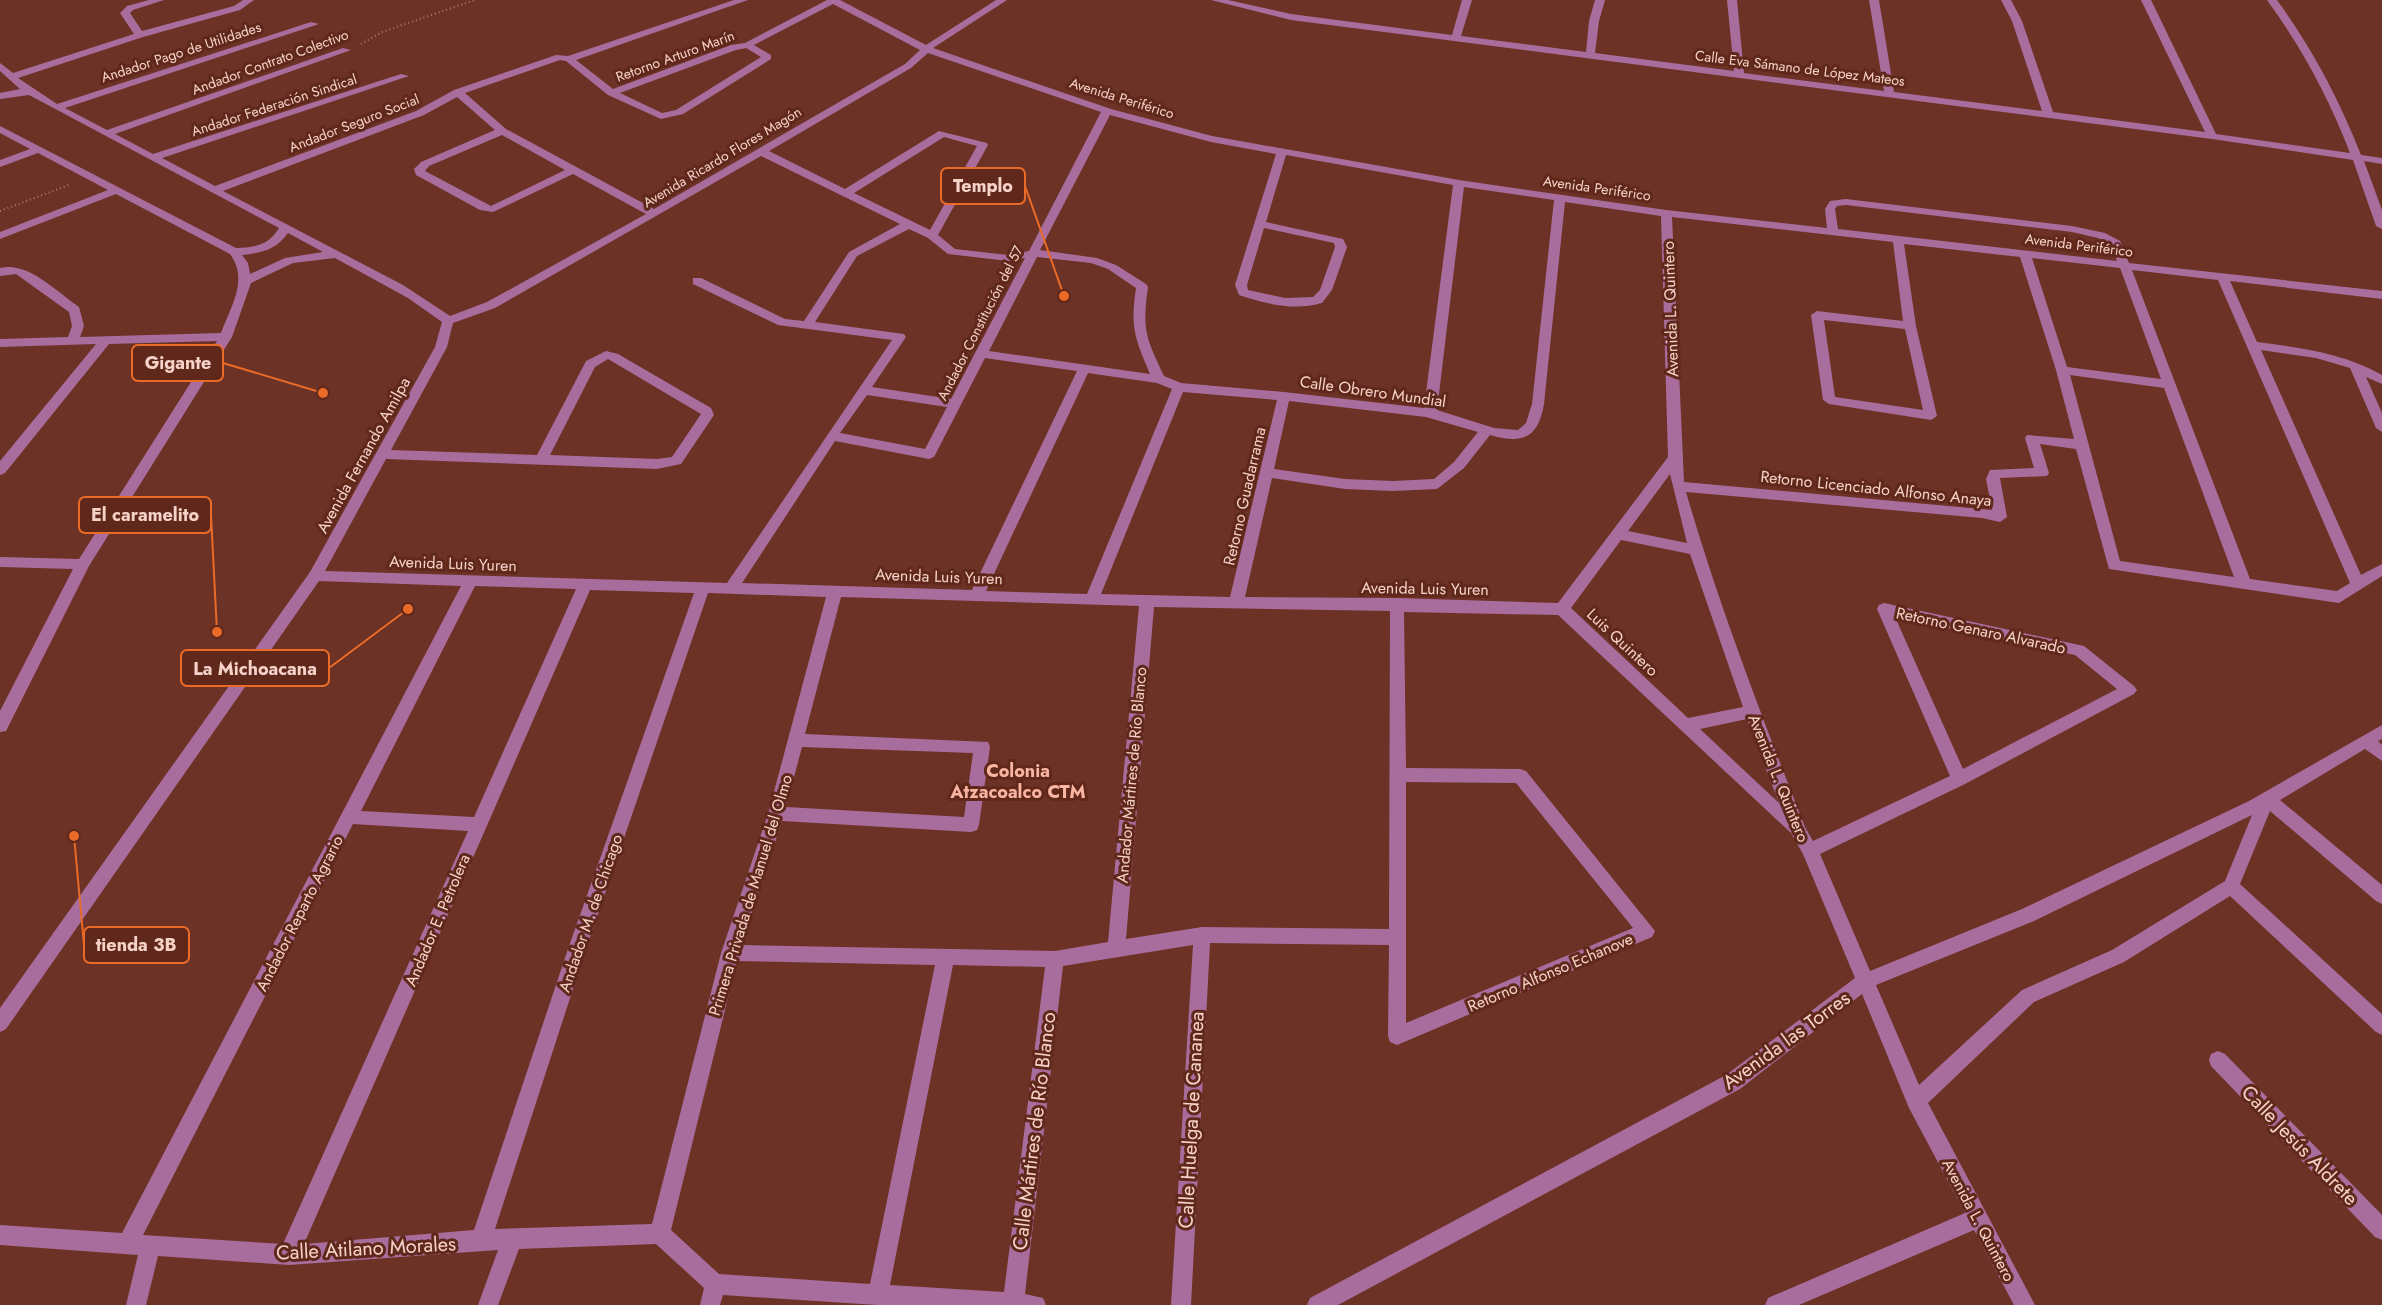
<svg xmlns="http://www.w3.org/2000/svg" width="2382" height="1305" viewBox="0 0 2382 1305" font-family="Jost,sans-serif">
<rect width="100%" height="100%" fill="#6c3225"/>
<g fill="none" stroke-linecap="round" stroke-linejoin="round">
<path stroke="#ad7e72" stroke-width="2" stroke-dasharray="1 3" stroke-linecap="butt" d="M361,44L382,32L475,0
M0,211L69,185"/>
<path fill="#a96d9d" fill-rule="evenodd" d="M149,0H164L133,10L130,13L142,31L234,6L243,0H254L240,10L143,37L18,78L57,104L311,22L319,24L65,108L107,130L343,48L351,50L115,134L153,154L401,74L409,76L162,158L215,186L416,111L454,90L556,55L568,56L734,0H748L576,60L613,89L731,45L745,43L827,0H840L926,45L996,0H1007L933,48L1111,109L1212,136L1459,180L1666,210L1827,228L1825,209L1830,201L1846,199L2072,226L2105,233L2120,241L2129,263L2382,291V299L2230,281L2257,342C2301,348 2343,353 2382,375V384L2366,377L2382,413V432L2376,428L2350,368L2316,358L2261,350L2361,575L2382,564V576L2339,603L2109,569L2076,449L2040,444L2049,473L2047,476L2000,478L2007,517L2000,522L1982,518L1686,492C1719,606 1762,717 1805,827L1813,841L1950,776L1877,609L1879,605L1884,603L2084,646L2134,686L2137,690L2134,694L1965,784L1820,854L1870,971L2022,909L2249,801L2382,725V739L2378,741L2382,745V761L2365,749L2280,800L2382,885V904L2376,901L2270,811L2240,884L2382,1014V1035L2376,1032L2230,896L2124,962L2034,1002L1928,1103L2035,1305H2014L1974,1230L1799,1305H1765L1768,1298L1965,1213L1909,1108L1862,994L1740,1089L1338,1305H1307L1310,1298L1726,1075L1855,978L1803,854L1791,833L1558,615L1404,612L1406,768L1520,769L1526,771L1655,931L1652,937L1397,1045L1390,1042L1388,1036L1389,945L1210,943L1191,1305H1171L1193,945L1063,966L1025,1294L1043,1298L1046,1305H877L723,1295L720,1305H700L704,1288L656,1244L519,1249L498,1305H478L498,1250L289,1265L158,1256L146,1305H126L138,1255L0,1245V1225L122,1233L461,586L319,581L6,1029L0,1032V1008L310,572L435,347L442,322L408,298L335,258L293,263L251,283L232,337L89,566L6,731L0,732V711L73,569L0,567V557L79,559L217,341L109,344L5,473L0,475V461L96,344L0,347V339L68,337L72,326L69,312L16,274L0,276V268C28,261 57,292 79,307L84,326L80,337L221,333C231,306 249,280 230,254L116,194L0,239V232L108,190L38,153L0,167V160L30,149L0,133V126L236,248C254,248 269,245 279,228L29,95L0,99V93L20,89L0,71V63L13,73L134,34L120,13L127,6ZM833,4L920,50L905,64L654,209L506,129L465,93L560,60L566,61L608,95L661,119L683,114L771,59V55L754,45ZM746,48L761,57L676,110L662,113L620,93L736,50ZM928,53L1101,112L1029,251L1008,255L955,249L938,235L988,145L987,143L939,131L845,189L769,151L911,68ZM457,97L495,130L421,162L414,169L416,175L480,210L493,212L573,174L646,214L487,302L450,316L403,285L223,191L424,115ZM1110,115L1211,142L1276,154L1235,285L1239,295C1266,304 1294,311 1322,303L1332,290L1347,247L1343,239L1266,222L1286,155L1453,185L1424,408L1284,392L1181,383L1164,376C1146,337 1142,331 1148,287L1146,284L1116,265L1097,258L1040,250ZM502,135L565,170L491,206L425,171L429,166ZM944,137L977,146L930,230L854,193ZM761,156L900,224L849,252L804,321L785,319L701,278H693V284L778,325L892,340L727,583L325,571L386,459L657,469L681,464L714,415L711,408L618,354L606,351L586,361L537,455L391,450L447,347L453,323L495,308ZM1464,187L1554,200L1532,404L1526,423L1518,430L1494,428L1437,410ZM1565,202L1661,216L1668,457L1558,603L1397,598L1245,597L1272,478L1345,489L1393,491L1437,489L1464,468L1490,435C1522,444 1538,439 1544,404ZM1846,205L2072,232L2098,238L2111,245L2117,261L1838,229L1835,209L1837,206ZM1672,217L1893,242L1903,321L1817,311L1811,315L1823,400L1829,404L1931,420L1937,416L1916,326L1904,244L2020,257L2056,370L2074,439L2027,435L2025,438L2034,468L1990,470L1986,479L1992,510L1684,482ZM1264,228L1334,243L1335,247L1320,290L1313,297L1285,298L1248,290L1247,285ZM909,229L928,238L948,254L1008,261L1025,258L951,399L872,387L906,337L904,334L815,322L857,256ZM288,233L323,252L285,258L250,274L248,263L242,255C261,253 276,250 288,233ZM1037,257L1091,263L1108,269L1136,288C1130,328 1135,338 1150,374L989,351ZM2032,258L2120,268L2161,379L2067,367ZM2132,270L2218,280L2350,583L2337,591L2250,579ZM1824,320L1905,329L1923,410L1835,397ZM985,358L1077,371L972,590L742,583L835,441L929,459L934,457ZM608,359L701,414L672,457L657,459L550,455L595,367ZM1088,373L1157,383L1172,389L1087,594L986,591ZM2070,375L2164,388L2234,577L2120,561ZM1183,392L1277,400L1230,597L1101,594ZM867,395L947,407L925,449L840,433ZM1289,401L1426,417L1478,432L1454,462L1434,479L1393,481L1345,479L1274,469ZM1670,474L1687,543L1628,531ZM1621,540L1690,554L1743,707L1688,718L1571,608ZM475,586L576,589L474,817L361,811ZM590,590L694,593L568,949L474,1230L304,1244ZM708,593L826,597L768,814L721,953L652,1224L495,1229L586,949ZM841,597L1139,606L1108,942L1055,951L741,945L782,821L971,832L977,830L979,825L990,747L988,742L805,734ZM1154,607L1390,611L1389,929L1202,927L1126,939ZM1895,617L2075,655L2117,689L1963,769ZM1747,719L1779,803L1700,729ZM802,747L973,753L964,817L786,807ZM1406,782L1516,783L1633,928L1406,1023ZM2252,815L2225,881L2112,950L2022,990L1919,1085L1876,985L2034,921ZM353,824L468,831L283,1244L143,1235ZM737,961L935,965L870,1284L719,1274L671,1230ZM953,965L1045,967L1004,1292L890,1285Z
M1211,0H1228L1291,14L1452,35L1462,0H1472L1461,36L1586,52L1589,21L1595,0H1605L1599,21L1595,53L1734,71L1727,0H1737L1744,73L1884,91L1869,0H1879L1894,92L2042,111L2012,21L2001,0H2011L2022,21L2053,112L2205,132L2141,0H2151L2216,134L2350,153C2329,98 2302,48 2267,0H2277C2312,48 2339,99 2361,155L2382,158V164L2364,161L2382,210V229L2376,226L2353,160L2212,139L1291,20Z
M2218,1051L2225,1054L2382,1215V1240L2375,1237L2211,1066L2209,1060L2211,1054Z"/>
</g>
<g text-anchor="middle" stroke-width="6" stroke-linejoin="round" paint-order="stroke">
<g font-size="14" fill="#f6d2c9" stroke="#60281b">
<text transform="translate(181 52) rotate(-18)" y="5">Andador Pago de Utilidades</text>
<text transform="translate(675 56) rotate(-20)" y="5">Retorno Arturo Marín</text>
<text transform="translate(270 62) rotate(-20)" y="5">Andador Contrato Colectivo</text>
<text transform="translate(1800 68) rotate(7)" y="5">Calle Eva Sámano de López Mateos</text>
<text transform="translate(1122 98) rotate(17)" y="5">Avenida Periférico</text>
<text transform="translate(274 105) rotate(-18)" y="5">Andador Federación Sindical</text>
<text transform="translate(354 123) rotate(-21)" y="5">Andador Seguro Social</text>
<text transform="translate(722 157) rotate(-31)" y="5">Avenida Ricardo Flores Magón</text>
<text transform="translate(1597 188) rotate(8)" y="5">Avenida Periférico</text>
<text transform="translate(2079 245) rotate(7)" y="5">Avenida Periférico</text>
<text transform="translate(980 323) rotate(-63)" y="5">Andador Constitución del 57</text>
</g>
<g font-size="16" fill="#f6d2c9" stroke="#60281b">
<text transform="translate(1670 309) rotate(-92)" y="6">Avenida L. Quintero</text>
<text transform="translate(1373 391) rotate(8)" y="6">Calle Obrero Mundial</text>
<text transform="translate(363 455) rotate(-61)" y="6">Avenida Fernando Amilpa</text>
<text transform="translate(1876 488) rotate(6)" y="6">Retorno Licenciado Alfonso Anaya</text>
<text transform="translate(1244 496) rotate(-77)" y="6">Retorno Guadarrama</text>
<text transform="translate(453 563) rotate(2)" y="6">Avenida Luis Yuren</text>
<text transform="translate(939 576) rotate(2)" y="6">Avenida Luis Yuren</text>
<text transform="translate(1425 588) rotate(1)" y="6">Avenida Luis Yuren</text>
<text transform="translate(1981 630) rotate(12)" y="6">Retorno Genaro Alvarado</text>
<text transform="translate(1623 642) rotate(43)" y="6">Luis Quintero</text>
<text transform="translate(1131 775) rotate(-85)" y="6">Andador Mártires de Río Blanco</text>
<text transform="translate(1779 778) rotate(68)" y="6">Avenida L. Quintero</text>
<text transform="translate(750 895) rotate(-73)" y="6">Primera Privada de Manuel del Olmo</text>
<text transform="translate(299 913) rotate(-63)" y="6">Andador Reparto Agrario</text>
<text transform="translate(590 913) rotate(-71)" y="6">Andador M. de Chicago</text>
<text transform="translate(437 920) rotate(-67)" y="6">Andador E. Petrolera</text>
<text transform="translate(1550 972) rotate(-23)" y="6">Retorno Alfonso Echanove</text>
<text transform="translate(1979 1220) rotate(62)" y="6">Avenida L. Quintero</text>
</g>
<g font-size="18" font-weight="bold" fill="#f9b4a2" stroke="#60281b">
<text x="1018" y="777">Colonia<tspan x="1018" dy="21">Atzacoalco CTM</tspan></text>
</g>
<g font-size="20" fill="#f6d2c9" stroke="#60281b">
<text transform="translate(1786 1040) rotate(-36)" y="7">Avenida las Torres</text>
<text transform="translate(1191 1120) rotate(-87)" y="7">Calle Huelga de Cananea</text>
<text transform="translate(1034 1131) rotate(-83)" y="7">Calle Mártires de Río Blanco</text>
<text transform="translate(2300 1145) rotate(46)" y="7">Calle Jesús Aldrete</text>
<text transform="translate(366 1248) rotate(-3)" y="7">Calle Atilano Morales</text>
</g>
</g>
<path fill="none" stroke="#ea6b28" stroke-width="2" d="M1064 296L1025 186M323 393L223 363M217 632L211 515M408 609L329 668M74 836L84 945"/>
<g fill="#ea6b28" stroke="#60281b" stroke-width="2">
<circle cx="1064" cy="296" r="6"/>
<circle cx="323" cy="393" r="6"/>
<circle cx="217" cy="632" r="6"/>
<circle cx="408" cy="609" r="6"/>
<circle cx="74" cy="836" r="6"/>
</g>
<g fill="#60281b" stroke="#ea6b28" stroke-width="2">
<rect x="941" y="168" width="84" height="36" rx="6"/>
<rect x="132" y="345" width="91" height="36" rx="6"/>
<rect x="79" y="497" width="132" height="36" rx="6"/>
<rect x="181" y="650" width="148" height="36" rx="6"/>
<rect x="84" y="927" width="105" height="36" rx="6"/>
</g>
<g font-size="18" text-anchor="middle" font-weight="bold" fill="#f6d2c9">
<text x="983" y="192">Templo</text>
<text x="178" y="369">Gigante</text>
<text x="145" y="521">El caramelito</text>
<text x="255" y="675">La Michoacana</text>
<text x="136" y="951">tienda 3B</text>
</g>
</svg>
